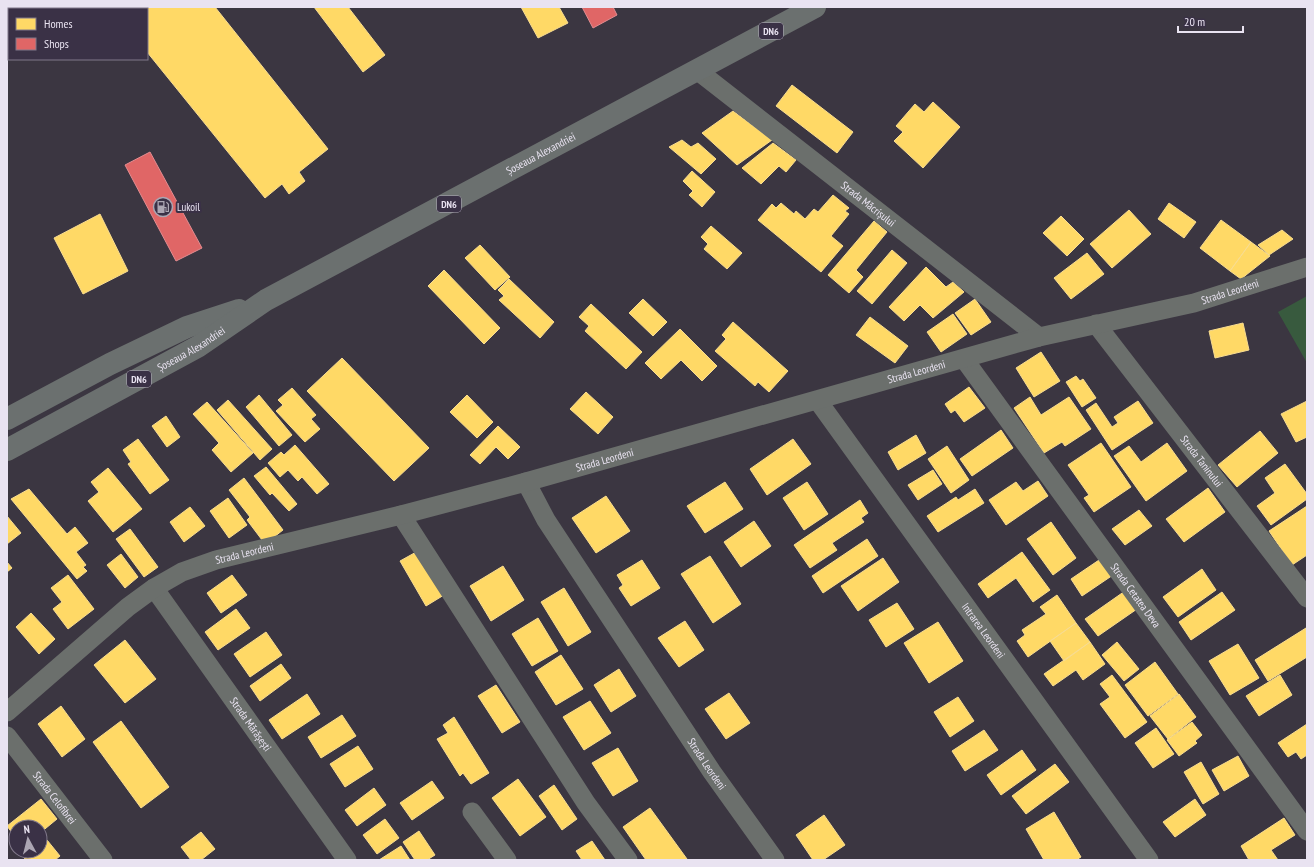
<svg xmlns="http://www.w3.org/2000/svg" width="1314" height="867" viewBox="0 0 1314 867" font-family="'PT Sans Narrow',sans-serif">
<rect width="100%" height="100%" fill="#3b3641"/>
<path fill="#385a3e" d="M1307,296V363L1278,312Z"/>
<path fill="#ffd966" stroke="#f8dc90" d="M135,7H215L328,149L299,172L305,181L289,194L282,184L265,198L147,52V9H133Z
M314,7H348L385,55L363,72Z
M521,7H559L568,23L538,38Z
M792,85L853,132L837,153L776,106Z
M933,102L960,127L923,168L894,141L903,132L896,126L915,104L924,112Z
M733,111L772,140L737,165L702,133Z
M682,140L691,147L698,143L716,159L701,174L669,147Z
M773,143L796,160L786,172L779,166L761,184L742,168Z
M692,171L715,192L702,207L689,195L693,191L683,181Z
M833,195L849,208L845,211L849,214L831,236L843,246L821,272L758,220L772,204L776,208L781,203L794,214L796,211L805,219L814,209L818,212Z
M1169,203L1196,222L1184,238L1158,219Z
M1129,210L1151,234L1112,268L1090,244Z
M100,214L128,271L83,294L54,238Z
M1061,216L1084,239L1067,256L1043,233Z
M1221,220L1251,242L1230,271L1200,248Z
M874,221L887,232L856,270L863,277L849,293L828,275Z
M711,226L742,253L727,269L704,249L708,244L701,237Z
M1282,230L1293,239L1269,255L1258,245Z
M1251,242L1270,256L1241,279L1230,271Z
M480,245L510,277L495,290L465,258Z
M892,250L907,263L872,304L857,291Z
M1087,253L1104,274L1071,299L1054,278Z
M926,267L946,287L953,282L964,292L933,318L920,305L904,321L889,307Z
M444,270L500,328L484,344L428,286Z
M509,279L554,322L540,338L499,300L504,296L498,290Z
M643,299L667,322L653,336L629,313Z
M975,299L991,322L971,335L955,313Z
M591,304L642,352L626,369L585,331L589,326L579,317Z
M953,314L967,334L941,352L927,332Z
M870,317L908,346L895,363L856,335Z
M733,322L788,371L769,392L758,382L755,386L715,351L726,339L722,335Z
M1243,323L1249,350L1215,358L1209,331Z
M680,329L717,366L702,381L681,360L661,379L645,363Z
M1041,352L1060,381L1034,397L1016,368Z
M342,358L429,448L394,481L307,391Z
M1076,376L1080,381L1083,379L1096,398L1082,407L1066,382Z
M969,387L985,408L964,422L955,410L951,413L945,404Z
M292,388L316,415L311,419L320,429L305,442L276,411L283,405L278,400Z
M586,392L613,417L598,434L570,409Z
M259,395L292,435L279,446L246,407Z
M467,395L493,422L477,438L450,412Z
M1030,397L1041,415L1069,397L1091,429L1065,446L1062,442L1044,453L1014,408Z
M228,400L272,449L260,460L217,410Z
M1138,401L1153,423L1112,450L1086,410L1096,403L1112,427L1118,423L1114,417Z
M1307,401V437L1296,442L1281,414Z
M207,402L253,453L231,472L212,450L219,443L193,414Z
M166,416L180,437L167,447L152,426Z
M498,426L520,447L508,459L496,447L480,464L470,455Z
M1001,430L1013,448L972,476L960,459Z
M1260,431L1278,453L1237,487L1218,465Z
M916,435L926,453L898,470L888,452Z
M138,439L169,480L150,494L128,464L131,462L123,450Z
M793,439L811,464L767,495L750,469Z
M1101,443L1131,487L1094,512L1084,498L1089,495L1068,465Z
M1167,443L1187,471L1146,501L1114,456L1129,446L1141,462Z
M295,445L329,484L317,494L302,477L298,481L288,470L280,477L268,463L281,452L284,455Z
M947,446L969,480L951,493L928,459Z
M1285,464L1307,494V499L1271,525L1257,506L1275,493L1265,478Z
M266,467L297,504L289,511L272,493L270,495L254,476Z
M108,468L142,509L113,532L88,501L99,492L91,482Z
M933,470L942,484L918,500L908,485Z
M244,478L283,530L265,544L247,520L250,517L229,490Z
M1038,481L1048,496L1006,525L989,500L1016,482L1023,491Z
M725,482L743,509L705,533L687,506Z
M807,482L828,514L804,530L783,498Z
M1208,488L1225,512L1184,542L1166,519Z
M29,489L67,534L75,527L88,543L76,552L86,565L83,567L87,571L77,579L11,499Z
M975,489L984,503L938,532L927,516L956,497L958,500Z
M606,496L630,531L596,553L572,518Z
M228,498L247,525L229,538L210,511Z
M860,500L868,513L861,518L864,522L832,543L837,550L810,568L794,545Z
M1307,506V555L1292,565L1269,531Z
M190,507L205,526L184,542L170,522Z
M1139,510L1152,526L1125,545L1112,529Z
M7,516L21,533L7,544Z
M754,521L771,546L741,567L724,542Z
M1051,522L1076,558L1053,575L1027,539Z
M130,529L158,567L144,577L116,539Z
M867,539L878,556L823,593L812,576Z
M418,551L444,595L426,606L400,561Z
M1022,552L1050,590L1033,602L1016,578L988,598L978,584Z
M121,554L138,577L125,588L107,565Z
M710,556L741,604L713,623L681,574Z
M883,558L899,582L858,611L841,586Z
M1102,558L1113,575L1082,596L1071,579Z
M642,560L660,588L631,606L619,588L623,585L617,575Z
M7,562L12,568L7,572Z
M503,566L524,600L491,621L470,586Z
M1202,569L1216,590L1178,617L1163,597Z
M68,575L94,609L68,629L53,609L62,602L51,588Z
M232,575L247,595L221,613L207,593Z
M564,588L591,632L568,646L541,602Z
M1125,591L1137,609L1098,636L1085,619Z
M1222,592L1235,610L1191,640L1179,622Z
M1057,595L1076,623L1028,657L1017,641L1025,635L1022,630L1046,614L1040,607Z
M897,603L914,629L886,647L869,620Z
M236,609L250,628L218,650L205,632Z
M31,613L55,639L39,654L16,627Z
M538,618L558,651L532,666L512,634Z
M685,621L704,650L679,667L658,638Z
M938,622L963,661L929,683L904,643Z
M1076,623L1090,642L1064,661L1050,641Z
M1306,628L1307,657L1268,681L1255,660Z
M266,632L282,655L250,677L234,654Z
M125,640L156,679L125,703L94,665Z
M1090,642L1105,664L1083,680L1076,670L1053,686L1044,674Z
M1117,642L1139,669L1124,681L1102,655Z
M1238,644L1259,678L1230,695L1209,661Z
M561,655L583,689L556,705L535,672Z
M1155,662L1178,694L1148,716L1125,685Z
M281,664L291,678L260,701L250,686Z
M619,669L636,696L611,712L594,685Z
M1112,675L1147,722L1125,738L1100,704L1110,697L1100,684Z
M1280,675L1292,695L1259,716L1246,696Z
M496,685L520,722L502,733L478,696Z
M729,693L750,723L726,739L705,709Z
M307,694L320,714L282,739L269,720Z
M1179,694L1196,717L1168,739L1150,716Z
M958,697L974,721L950,737L934,712Z
M590,701L611,733L584,750L563,717Z
M61,706L85,739L62,757L38,724Z
M342,715L356,736L321,758L308,737Z
M454,717L489,773L471,784L463,773L460,776L437,739L448,733L443,725Z
M121,721L169,787L141,808L93,742Z
M1192,722L1202,735L1195,741L1197,743L1179,756L1167,740Z
M1307,724V755L1301,759L1296,752L1288,757L1278,743Z
M1156,728L1174,754L1153,768L1135,743Z
M984,730L998,750L965,771L952,751Z
M358,746L373,769L345,787L330,764Z
M618,748L638,781L613,796L592,763Z
M1022,750L1036,770L1001,795L987,775Z
M1238,756L1249,776L1224,791L1212,770Z
M1201,762L1219,794L1203,804L1184,772Z
M1055,764L1069,782L1026,814L1012,796Z
M518,779L546,817L520,836L492,798Z
M432,781L444,798L412,820L400,803Z
M554,785L577,819L562,830L539,796Z
M374,788L386,805L357,826L345,810Z
M41,799L57,819L40,833V827H16V838L7,826Z
M1195,799L1206,815L1175,837L1163,822Z
M650,808L687,859L686,860H646L623,827Z
M1054,812L1081,857L1076,860H1044L1026,829Z
M824,815L845,845L823,860H813L796,835Z
M1284,818L1295,835L1271,850L1278,860H1249L1241,846Z
M385,819L399,838L377,854L363,835Z
M419,831L435,855L427,860H415L403,842Z
M201,832L215,849L201,860H191L181,847Z
M47,840L60,856L55,860H23L33,851H40V845Z
M592,841L605,860H582L576,851Z
M401,846L410,860H379Z"/>
<path fill="#e06666" stroke="#e38c90" d="M582,7H613L617,15L593,28Z
M150,152L202,248L176,261L125,165Z"/>
<g fill="none" stroke-linecap="round" stroke-linejoin="round">
<g stroke="#6b6f6c" stroke-width="19">
<path id="s1" d="M698,71L1039,337"/>
<path id="s2" d="M1096,324L1307,598"/>
<path id="s3" d="M964,359L1307,831"/>
<path id="s4" d="M818,401L1149,860"/>
<path id="s5" d="M526,482L546,520L712,772L775,860"/>
<path d="M401,515L586,803L628,860"/>
<path id="s6" d="M154,588L347,860"/>
<path id="s7" d="M7,712L128,607L154,588L182,572L216,560L401,515L526,482L1039,337L1194,303L1307,267"/>
<path id="s8" d="M7,736L103,860"/>
<path d="M472,812L507,860"/>
</g>
<g stroke="#6b706f" stroke-width="22">
<path d="M7,419L110,364L187,327L239,310"/>
<path id="s9" d="M7,450L199,346L266,300L815,7"/>
</g>
</g>
<defs>
<g id="fuel-ring" transform="scale(1)"><circle r="9.5" fill="#3a3146" stroke="#aca6b3" stroke-width="1.5"/><path d="M-5.5-6h7V0h2V4h1.3V-2.5L3-4.5l.8-.8L6-3V5H2.5V1h-1V6h-7ZM-4.2-4.7v3.2H.2V-4.7Z" fill="#aca6b3"/></g>
</defs>
<g fill-rule="evenodd">
<use href="#fuel-ring" x="163" y="207"/>
</g>
<g text-anchor="middle" stroke-width="4" stroke-linejoin="round" paint-order="stroke">
<g fill="#3a3146" stroke="#b4aebe" stroke-width="1">
<rect x="759" y="23" width="24" height="16" rx="3"/>
<rect x="437" y="196" width="24" height="16" rx="3"/>
<rect x="127" y="371" width="24" height="16" rx="3"/>
</g>
<g font-size="10" font-weight="bold" fill="#e9e3f1">
<text x="771" y="35">DN6</text>
<text x="449" y="208">DN6</text>
<text x="139" y="383">DN6</text>
</g>
<g font-size="11" fill="#e9e3f1" stroke="#3a3146">
<text dy="4" stroke="none"><textPath href="#s9" startOffset="611">Șoseaua Alexandriei</textPath></text>
<text dy="4" stroke="none"><textPath href="#s1" startOffset="216">Strada Măcrișului</textPath></text>
<text dy="4" stroke="none"><textPath href="#s7" startOffset="1310">Strada Leordeni</textPath></text>
<text dy="4" stroke="none"><textPath href="#s9" startOffset="210">Șoseaua Alexandriei</textPath></text>
<text dy="4" stroke="none"><textPath href="#s7" startOffset="986">Strada Leordeni</textPath></text>
<text dy="4" stroke="none"><textPath href="#s7" startOffset="662">Strada Leordeni</textPath></text>
<text dy="4" stroke="none"><textPath href="#s2" startOffset="173">Strada Taninului</textPath></text>
<text dy="4" stroke="none"><textPath href="#s7" startOffset="290">Strada Leordeni</textPath></text>
<text dy="4" stroke="none"><textPath href="#s3" startOffset="292">Strada Cetatea Deva</textPath></text>
<text dy="4" stroke="none"><textPath href="#s4" startOffset="283">Intrarea Leordeni</textPath></text>
<text dy="4" stroke="none"><textPath href="#s6" startOffset="167">Strada Mărășești</textPath></text>
<text dy="4" stroke="none"><textPath href="#s5" startOffset="335">Strada Leordeni</textPath></text>
<text dy="4" stroke="none"><textPath href="#s8" startOffset="78">Strada Celofibrei</textPath></text>
</g>
<g font-size="11" fill="#e9e3f1" stroke="#3a3146" text-anchor="start">
<text x="177" y="211">Lukoil</text>
</g>
</g>
<rect width="1314" height="867" fill="none" stroke="#e9e3f1" stroke-width="16"/>
<rect x="8" y="8" width="140" height="52" fill="#3a3146" stroke="#80788a"/>
<rect x="16" y="18" width="20" height="12" fill="#ffd966" stroke="#80788a"/>
<text x="44" y="28" font-size="12" fill="#e9e3f1">Homes</text>
<rect x="16" y="38" width="20" height="12" fill="#e06666" stroke="#80788a"/>
<text x="44" y="48" font-size="12" fill="#e9e3f1">Shops</text>
<g transform="translate(28 839) rotate(353)"><circle r="19" fill="#3a3146" stroke="#80788a"/>
<path d="M0-3L7 15L0 10L-7 15Z" fill="#aca6b3"/>
<text y="-6" font-size="11" font-weight="bold" text-anchor="middle" fill="#e9e3f1">N</text>
</g>
<path d="M1178 26v6h65v-6" fill="none" stroke="#e9e3f1" stroke-width="2"/>
<text x="1184" y="26" font-size="12" fill="#e9e3f1" stroke="#3a3146" stroke-width="3" paint-order="stroke">20 m</text>
</svg>
